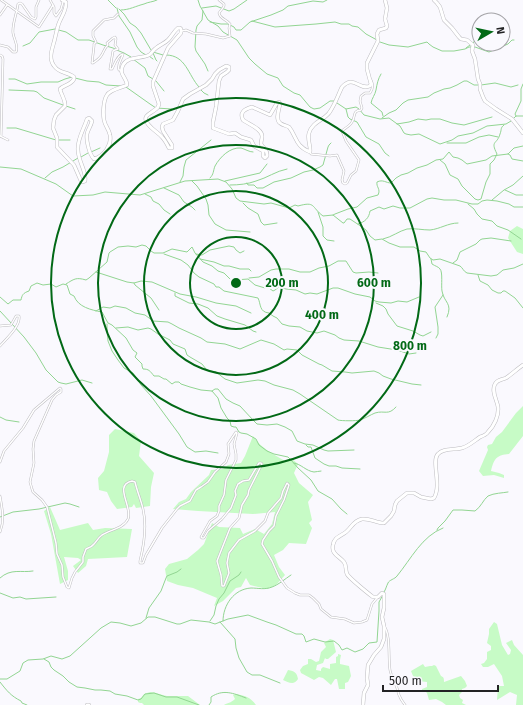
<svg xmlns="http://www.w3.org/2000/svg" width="523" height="705" viewBox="0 0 523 705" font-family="'Fira Sans',sans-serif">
<rect width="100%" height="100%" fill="#faf9fe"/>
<path fill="#c7fbc6" d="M517,226L523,229V254L517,252L508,238L510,231Z
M523,406V436L509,454C497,455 494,458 491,471L499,473L504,475V478L494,475L483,476L479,471L488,450L487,447L488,445L492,444L496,437L502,432L516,413Z
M115,429L134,433L141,441L139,456L154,473L151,487L150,506L136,508L134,504L132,507L117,509L111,501L107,492L99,490L98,478L104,471L109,452V435Z
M253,436C261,448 273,454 285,461L291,458L298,464L294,473L299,483L313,495L308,502L312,520L309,523L312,528L306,544L289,543L283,550L274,555L279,567L285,575L276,585L267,589L250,585L246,578L241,587L236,588L223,601L214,606L217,598L193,588L178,585L167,581L165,569L169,564L187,559L198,550L204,544L212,523L219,527L240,528L243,534L255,529L264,534L272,524L275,512L253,514L198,511L173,509L179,502L186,499L191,492L209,475L211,470L223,469L228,465L241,463L245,456Z
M50,507L60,530L88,523L93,530L105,528L132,529L127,557L88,559L86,566L78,573L73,566L81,560L78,558L64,557L68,571V580L60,584L51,534L44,511Z
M494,622L497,624L502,645L508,655L510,654L511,650L506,643L512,640L514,645L523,655V705H516L517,695L510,692L497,700L498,686H504L502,676L494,664L488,667H483L481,664L484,663L487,659V652L491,650V646L487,643L489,634V629Z
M330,639L333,640L336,652L328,659H326L325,658L323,663L317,665L316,670L321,671V669L323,667L330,669V664L336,663V657L338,656V654L341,655L340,660V664L349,666L351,676L348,682L345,683V689H339L337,679H335L331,685L323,678L319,677L314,680L301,673L300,670L303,666L308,664V659H311L316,662L319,661L321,652L326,647L324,643Z
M423,664L425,667L430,666H432L434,665L436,666L441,676C444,677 444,679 444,682L461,676L465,681L467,686L465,688L462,689V692L459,695L460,698L463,700L462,703L466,705H446L442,702L436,699L429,700L427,693L425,691H422V689L427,687V682L418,681L413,676L411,671Z
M288,670C295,671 297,673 298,679C294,686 288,682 283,680Z
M150,692C156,692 161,695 167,696C174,696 181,696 188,696L200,705H144L142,703H140L138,702V699L141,698L144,694Z
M236,694C246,696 250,697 256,705H224C227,703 231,703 235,699L233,695Z"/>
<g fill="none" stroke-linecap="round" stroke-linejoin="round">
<path stroke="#92d592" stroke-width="1" d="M108,0L116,8
M198,0L200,6L208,20L218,26L223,32L237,40L249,58L255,64L267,74L278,78L283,86L294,93L300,95L310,107L314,109L320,108L330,101H334
M117,8L119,16L130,32L137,47L141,52L146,55
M202,8L216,6L229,11L234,9L247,0
M119,9L124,14L130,23L136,27L141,33L151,50
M121,10C129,10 136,6 144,4C148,2 153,2 157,0
M203,11L202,20L197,26L196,30L195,47L196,51L205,64L208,71
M493,20L498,18
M252,21L275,27L316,24L335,22L341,24H349L352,26L358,27L366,34L377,40
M210,22L221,24H228L234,27L236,30H241L250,22L271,15L283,10L288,6L313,1L323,2L327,0
M380,42L389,45L408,47L427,42L429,44L433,47L442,51H454L465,49L469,47H475L489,52L508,44L512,40H514
M23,46L30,43L39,32L55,29L66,32L78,40H89L103,45L113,48L119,51L124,53L131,57
M466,48L474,42L479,32
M153,52L163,55
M153,53L156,60L157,61
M166,55C186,55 188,75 199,87
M149,56L153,59
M133,59L145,68L148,76L153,79
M381,74C378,79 377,84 376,90C375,95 372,98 371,103L382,112L383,116
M75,78L87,81L99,82L106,85L121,86
M9,79H15L27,84L41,82H58L65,79L72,77
M156,81L164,91
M481,85L495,83L511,87L518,85
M126,87L150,104L156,108L172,109
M9,90L34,91L37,92L44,98L63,105
M201,90L204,93L208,95
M337,103L346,109L356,107L359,109L364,115L380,119L389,118L400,126L404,133L406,134L411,135L419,134L440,144L452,140L458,136L473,133L487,126L506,124L511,121L516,116H523
M66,106L75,109
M346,109L348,117L350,119L357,122L366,137L379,144L385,153L389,156
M516,116L515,114L521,101V89L523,84
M382,118L389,113L396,110L403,103L408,100L428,97L434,93L444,89L450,88L457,85L464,81H467L474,85H478
M397,124L409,122L418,119L426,120L431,119H440L452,123L464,125L492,117
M7,128H16L56,140
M59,140H70
M447,143H466L479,137L489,135L498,137
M91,152L100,148
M508,154L510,155L512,159L523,161
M81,157L88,153
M440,160L445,164L450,175L458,179L462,186L475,199L478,200L481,199L486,182L490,174V164L494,160L497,154C490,140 497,145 500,134C502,129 500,128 504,125
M0,167L21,169L56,184L73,196L93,195L105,192L140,195L185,181L218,179L226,182L232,189L236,198L240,201L264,204L271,203L289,208L295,205L298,206C316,201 311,207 323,216L333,215L343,223H344L347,219H350L359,225L366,230L370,236L375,240L382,239L389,243L400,247H414L420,251L426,252L430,258L433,260L440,259L460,266C463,268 463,271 467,273L491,276L497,275L503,270L514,268L523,264
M45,178L52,172L63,167L78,158
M210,178C214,174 213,171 215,166C220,157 230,147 241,148C245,149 249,152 253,152
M192,181L197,186L206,199L208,205L209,215L215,224L226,230L250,232
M225,181L260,173L267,164
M180,182L183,176L184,167L186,160L211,140
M247,183L248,185H254L257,188H263L274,182L291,178L304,172L313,170L320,167L323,165L328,147L329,145L331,143
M230,185C239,185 248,184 256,181C267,178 276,171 287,169
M164,188L179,195L184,202L192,207L195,210
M505,190L516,195H523
M145,194L151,197L153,201L159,204L164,210L170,214
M492,200L504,190L513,185L523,176
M243,203L248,208L258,214L261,222L264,225L277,223
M468,204L474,209L477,214L482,219L492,221L497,226L508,230L521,239
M318,212L323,227V236L327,240L334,241
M333,215L335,214L348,209L357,207L367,198L378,195C381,189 376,187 377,182C383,179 386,183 391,183L396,178L401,175L408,173L417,168L427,165L436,160L443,159L449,152L453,157L458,158L462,160L467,164L486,160L492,156L508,154L514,148L523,146
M358,224C365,222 369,218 370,211L379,207L384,209L393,206L400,208H410L427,199L432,198L444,200H456L472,204H478L482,201L487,200L497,201L509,204L514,207H523
M383,239C392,237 399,231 407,229C415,228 422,230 430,230C440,229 448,223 458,223
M164,254L181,260L188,265L194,273L199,277L214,284L216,287H219L224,291L258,298C261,304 259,312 269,313L273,316L277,318L282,324L289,326L300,327L307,331L317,333L324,331L335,335L339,338L344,340L359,341L378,347L397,350L409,354L416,353
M196,254L202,255L210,250L229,246L234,247L236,250L240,253L244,251
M200,259L214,262L224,266H229L240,269H249L251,271
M431,259L432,264C435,266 439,267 440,269C443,272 441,286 442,291C444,303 453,303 447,317
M453,263L457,260L460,252L476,244L480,240L482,239L491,238L511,241
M96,272L127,282L134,283L141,281L152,282L180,294L196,297L216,303L236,306L251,313
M478,275L480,281L488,285L492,290L498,293H501L503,291H505L515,298L523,308
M249,278L259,277L271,270L276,269H289L300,272H310L319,268L329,266L338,261H346L353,272L356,273L369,272L378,273
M134,283L135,285L151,298L159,310
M66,284C74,279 76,277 86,280L89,278L107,262L109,253L110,252L118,247L128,246L136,247L142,245L146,246L151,251L154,253H163L172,249L187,252L192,247L195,253L203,262L212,266L218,271L224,273L231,280H235L248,279L255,285L265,288H269L273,291L275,290L279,287L286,289L296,290L305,294L310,293L317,294L333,288H338L355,294L370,297L375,301L379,302L391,303L398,301L407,302L419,297
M175,293V296L189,303L198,304L208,308L217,316L225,319L245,325L253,331L256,332
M0,297L8,304L13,300H21C22,295 23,293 29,291L31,286L37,283L43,285L51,284L56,287L63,284L67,285L70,294L74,296C78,307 91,310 102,312L108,323L112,325L126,338L133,350L137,353L135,357L142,364V366L143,369C149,369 150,371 154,376H159L164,379H166L172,384L175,382H179L181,384L190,387L201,390L212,391L218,398L221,408L227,418L230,421L231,426L234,427H236L239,432L241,433L247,434L256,439L259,445L267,451L274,454L288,457L291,460L298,468L311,480L318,491L332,499L341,509L347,514
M376,303L383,306L386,309L388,314L397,326L413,331L420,335L423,336L431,332
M0,311L24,337L36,353L46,370L58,382L61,383L66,384L82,380L92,383
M96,311L103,307L110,308L115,306L126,308L135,313L145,315L153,321L168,322L172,324L179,328L201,338L207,342L225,344L240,349L261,340L274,344L284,350L287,349L297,350L302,355L319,364L322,365L332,371L345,372L352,373L374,371L379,373L383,376L391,379L412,384L421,385
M107,324V327L108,341L112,351L118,360L124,368L133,373L141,385L151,396L179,434L187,447L195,452L206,451L218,453
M116,328L128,327L138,330L148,328L151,329L158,334L170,340L173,344L185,349L187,355L190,357L202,364L206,369L209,371L216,372L225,379L237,383L258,380L265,381L274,385L293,390L300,394L338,420C341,421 357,421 360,420C366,418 370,415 375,413C385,410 388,416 396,407
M436,338L438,334V327L435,307L443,295
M212,391L215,389H218L226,399L233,403L240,406L253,420L257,424L267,425L277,424L285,427L292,431L297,441L305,444L313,445L324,450L328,451L354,450
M0,417L6,420L19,422
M306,445L308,447H311L315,458L324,464L329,466H336L342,468L360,469
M294,463C301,464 306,471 314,472C316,472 319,471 321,471
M0,517L13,512L39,509L65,503L70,504L79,507
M437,530L438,528L445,521L453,510H462L475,511C481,507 483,500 488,496C494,493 503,493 508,492
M0,578C11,568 21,573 33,571
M384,592C386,589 386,587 388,583C389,580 395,579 397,576C411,559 422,536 443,528
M0,593L13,598L20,597L26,599L56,597
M146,618L149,608L161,591L166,578L167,576L177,572L181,569
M210,621L214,615L216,606L219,599L224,593L230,581L239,575L241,572
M223,621C223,605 234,589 251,588C258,588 265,590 272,587C278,585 285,579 291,575
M220,622L235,639L236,648L239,658L247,672L252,675H260L280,683
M44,659L49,662L51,667L54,670L63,676L69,682L77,687L85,688L95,690H101L110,691L115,694L127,696L138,700L141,699L145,694L154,693L166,697H177L199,705
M0,679H7L20,671L23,663L28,660L43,659L51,656L62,659L70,656L101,628L111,622L120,623L131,626L141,623L148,617H155L177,624H180L191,620L209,622L215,624L228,619L248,615L267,622L276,625L296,634H302L304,636L306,642L314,639L325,642L334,641L339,645L342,650L347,648L355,652L363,649L369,643L377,642L379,611V602L383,595
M0,682C7,691 11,696 21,701L22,703L27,705
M209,705L211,702V697C223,689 233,693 246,698"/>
<g stroke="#bdbcc0" stroke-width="2.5">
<path id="street" d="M1,0L39,27L53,5
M50,0L54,7V13L56,16L61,9L63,2
M118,14L114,18L104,20L93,31V36L96,42L94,44V46L92,63H93C96,61 99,59 101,56C104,52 104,48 108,45L107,43L113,38L115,37L116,39L115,45L118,49L115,50L113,51L110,69H112C115,64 117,55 123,54C122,59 117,64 119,70H120
M0,15L7,5
M182,31L186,30L193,33L206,34L223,38L230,36L229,28L230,24C226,19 220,19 219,13C220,11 222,10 224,6V4L219,0
M0,45L8,47L13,52H16C19,46 14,40 13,33C12,24 17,13 18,4L20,3L22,4L31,17L35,19L36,17V7L39,0
M0,55L2,56L3,59L1,136
M0,136L8,140
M310,152L311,154L330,156L337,155L344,171L342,180L343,183L345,184L347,183L351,175L356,171L359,160L346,141L342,131C345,128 350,126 352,122C356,116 352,111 361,110L362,108L360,101L361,96L365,93H370C373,89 373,84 371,80
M0,326L11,325L16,316H19C21,326 6,339 0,346
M0,462L4,451L23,428L34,410L60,388L61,389V392L56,395L52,400L34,441L33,449L34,463L30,482L32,489L33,492L42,500L47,507L56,543L57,554L62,565L63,577L67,587L69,588L72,578L75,572L83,562V557L86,549C88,548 92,547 94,544C97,541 98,538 102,535C110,530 124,528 128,519C133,507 113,485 132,481L135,482C137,491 141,500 143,509C147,526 144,545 140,561V563H143L146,555L162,528L177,509L180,506L190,501L196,490L201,487L208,482L215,472L226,462L229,454L228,444L236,432L237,433L234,444L236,454V460L226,480L224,495L219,506V511L217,516L210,521L201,537L202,538H204L208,531L222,519L231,508L236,495L235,491L238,484L243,481L249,480L259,463H261L262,464L249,490L248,495L242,505L239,518L230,528L217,561L221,575L222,586H224L229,573L227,563L229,553L239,540L255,531L265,521L268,513L281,498L283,491L287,483L289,485L284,500L276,516L274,526L269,531L263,540L262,544L272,561L279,577L287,588L295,593L300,595H309L313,598L319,604L321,609L331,617L345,619L354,623L362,622L367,620L372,604L377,598
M0,496C2,508 5,520 0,532
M384,626C391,635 388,658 390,670C391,676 395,682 397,688C398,691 398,694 400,697C401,700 403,702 405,705"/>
</g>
<g stroke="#bdbcc0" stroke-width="4">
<path id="secondary" d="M62,0L66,2C67,11 60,18 58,26C57,29 56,34 55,38C53,48 47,58 55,67C59,73 68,72 74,77V79C71,85 64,85 60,89C61,95 66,100 65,106L56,115L54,120L53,128L57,138V147L74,165L81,181L82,182L85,181C87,172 78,161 78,150C77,139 84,129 87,119L89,118L92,121C91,126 88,129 87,134C86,140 89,154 94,159C104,156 112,145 110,135C109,129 105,126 104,120C103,114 103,101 107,95C111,89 121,88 127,85C127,77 118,75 123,65C128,56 141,59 149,55C151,54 151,53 153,51C157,46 164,44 168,40C172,36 174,31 178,28H180L181,29V33L168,48L153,82V86L159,104L158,107C155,111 147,114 146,117C143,124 158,132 162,137C165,140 167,144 169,148H172V145L163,131L162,127L163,124L173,120L178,111L183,99L190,94L206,85L212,79L215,74L219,70L226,66L229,67V70L227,72L221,76L219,81L216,107L213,122V128L229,134L235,133L241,137L251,140L254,146L263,151V156L265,158L267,156C268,150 264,149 261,144C261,141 262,139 262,137C263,129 248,124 243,120C239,112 245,109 252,107L270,115L277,103L279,102L280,104C279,110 275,119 280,123C282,125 287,126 289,127C297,137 295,146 310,152C311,146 307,140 309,133C312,122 324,120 329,113C335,105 338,95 342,87C354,74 359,91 370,86L371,84L367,69V63L378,41L377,34L379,30L386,28L387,26L385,19L387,8L385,0
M434,0L437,3L440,7L444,20L452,28L459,37L461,39L467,40L473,45L472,51L475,59L478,79L480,84V89L483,97L485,101L496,109L512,119L523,133
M87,705H89
M363,705L364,693L368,685L367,678L368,665L374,655L381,647L384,639V626L382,617L384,608V594L382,593L378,597H373C369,594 349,578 347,574C345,570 347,566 344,562C339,556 331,554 333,545C334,537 341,536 346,532C352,527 353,521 362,519C370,518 376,523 384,523L391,516L394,511L395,505L397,501L407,493H414L421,497L431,499L434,498C442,485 431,461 438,454C443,448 455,450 462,448C469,446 474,441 480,437C483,436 486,435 488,432C494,426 499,416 498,407C497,400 491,391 495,384C498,379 502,380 506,378C512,374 517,369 523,365"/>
</g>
<use href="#street" stroke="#fff" stroke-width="1.5"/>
<use href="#secondary" stroke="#fff" stroke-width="3"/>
</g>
<g fill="none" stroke="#026916" stroke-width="2">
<circle cx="236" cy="283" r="46"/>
<circle cx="236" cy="283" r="92"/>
<circle cx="236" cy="283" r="138"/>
<circle cx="236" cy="283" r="185"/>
</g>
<circle cx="236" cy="283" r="6" fill="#026916" stroke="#faf9fe" stroke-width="2"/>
<g font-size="12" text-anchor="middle" font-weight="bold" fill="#026916" stroke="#faf9fe" stroke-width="4" stroke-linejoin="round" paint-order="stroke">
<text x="282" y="287">200 m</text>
<text x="374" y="287">600 m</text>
<text x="322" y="319">400 m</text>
<text x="410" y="350">800 m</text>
</g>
<g transform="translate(491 32) rotate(81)"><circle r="19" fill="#faf9fe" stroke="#a4a3a7"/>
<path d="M0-3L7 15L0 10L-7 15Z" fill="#026916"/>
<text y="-6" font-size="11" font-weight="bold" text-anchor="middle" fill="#222224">N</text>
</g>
<path d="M383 685v6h115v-6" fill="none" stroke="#222224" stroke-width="2"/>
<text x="389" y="685" font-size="12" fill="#222224" stroke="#faf9fe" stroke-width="3" paint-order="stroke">500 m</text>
</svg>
